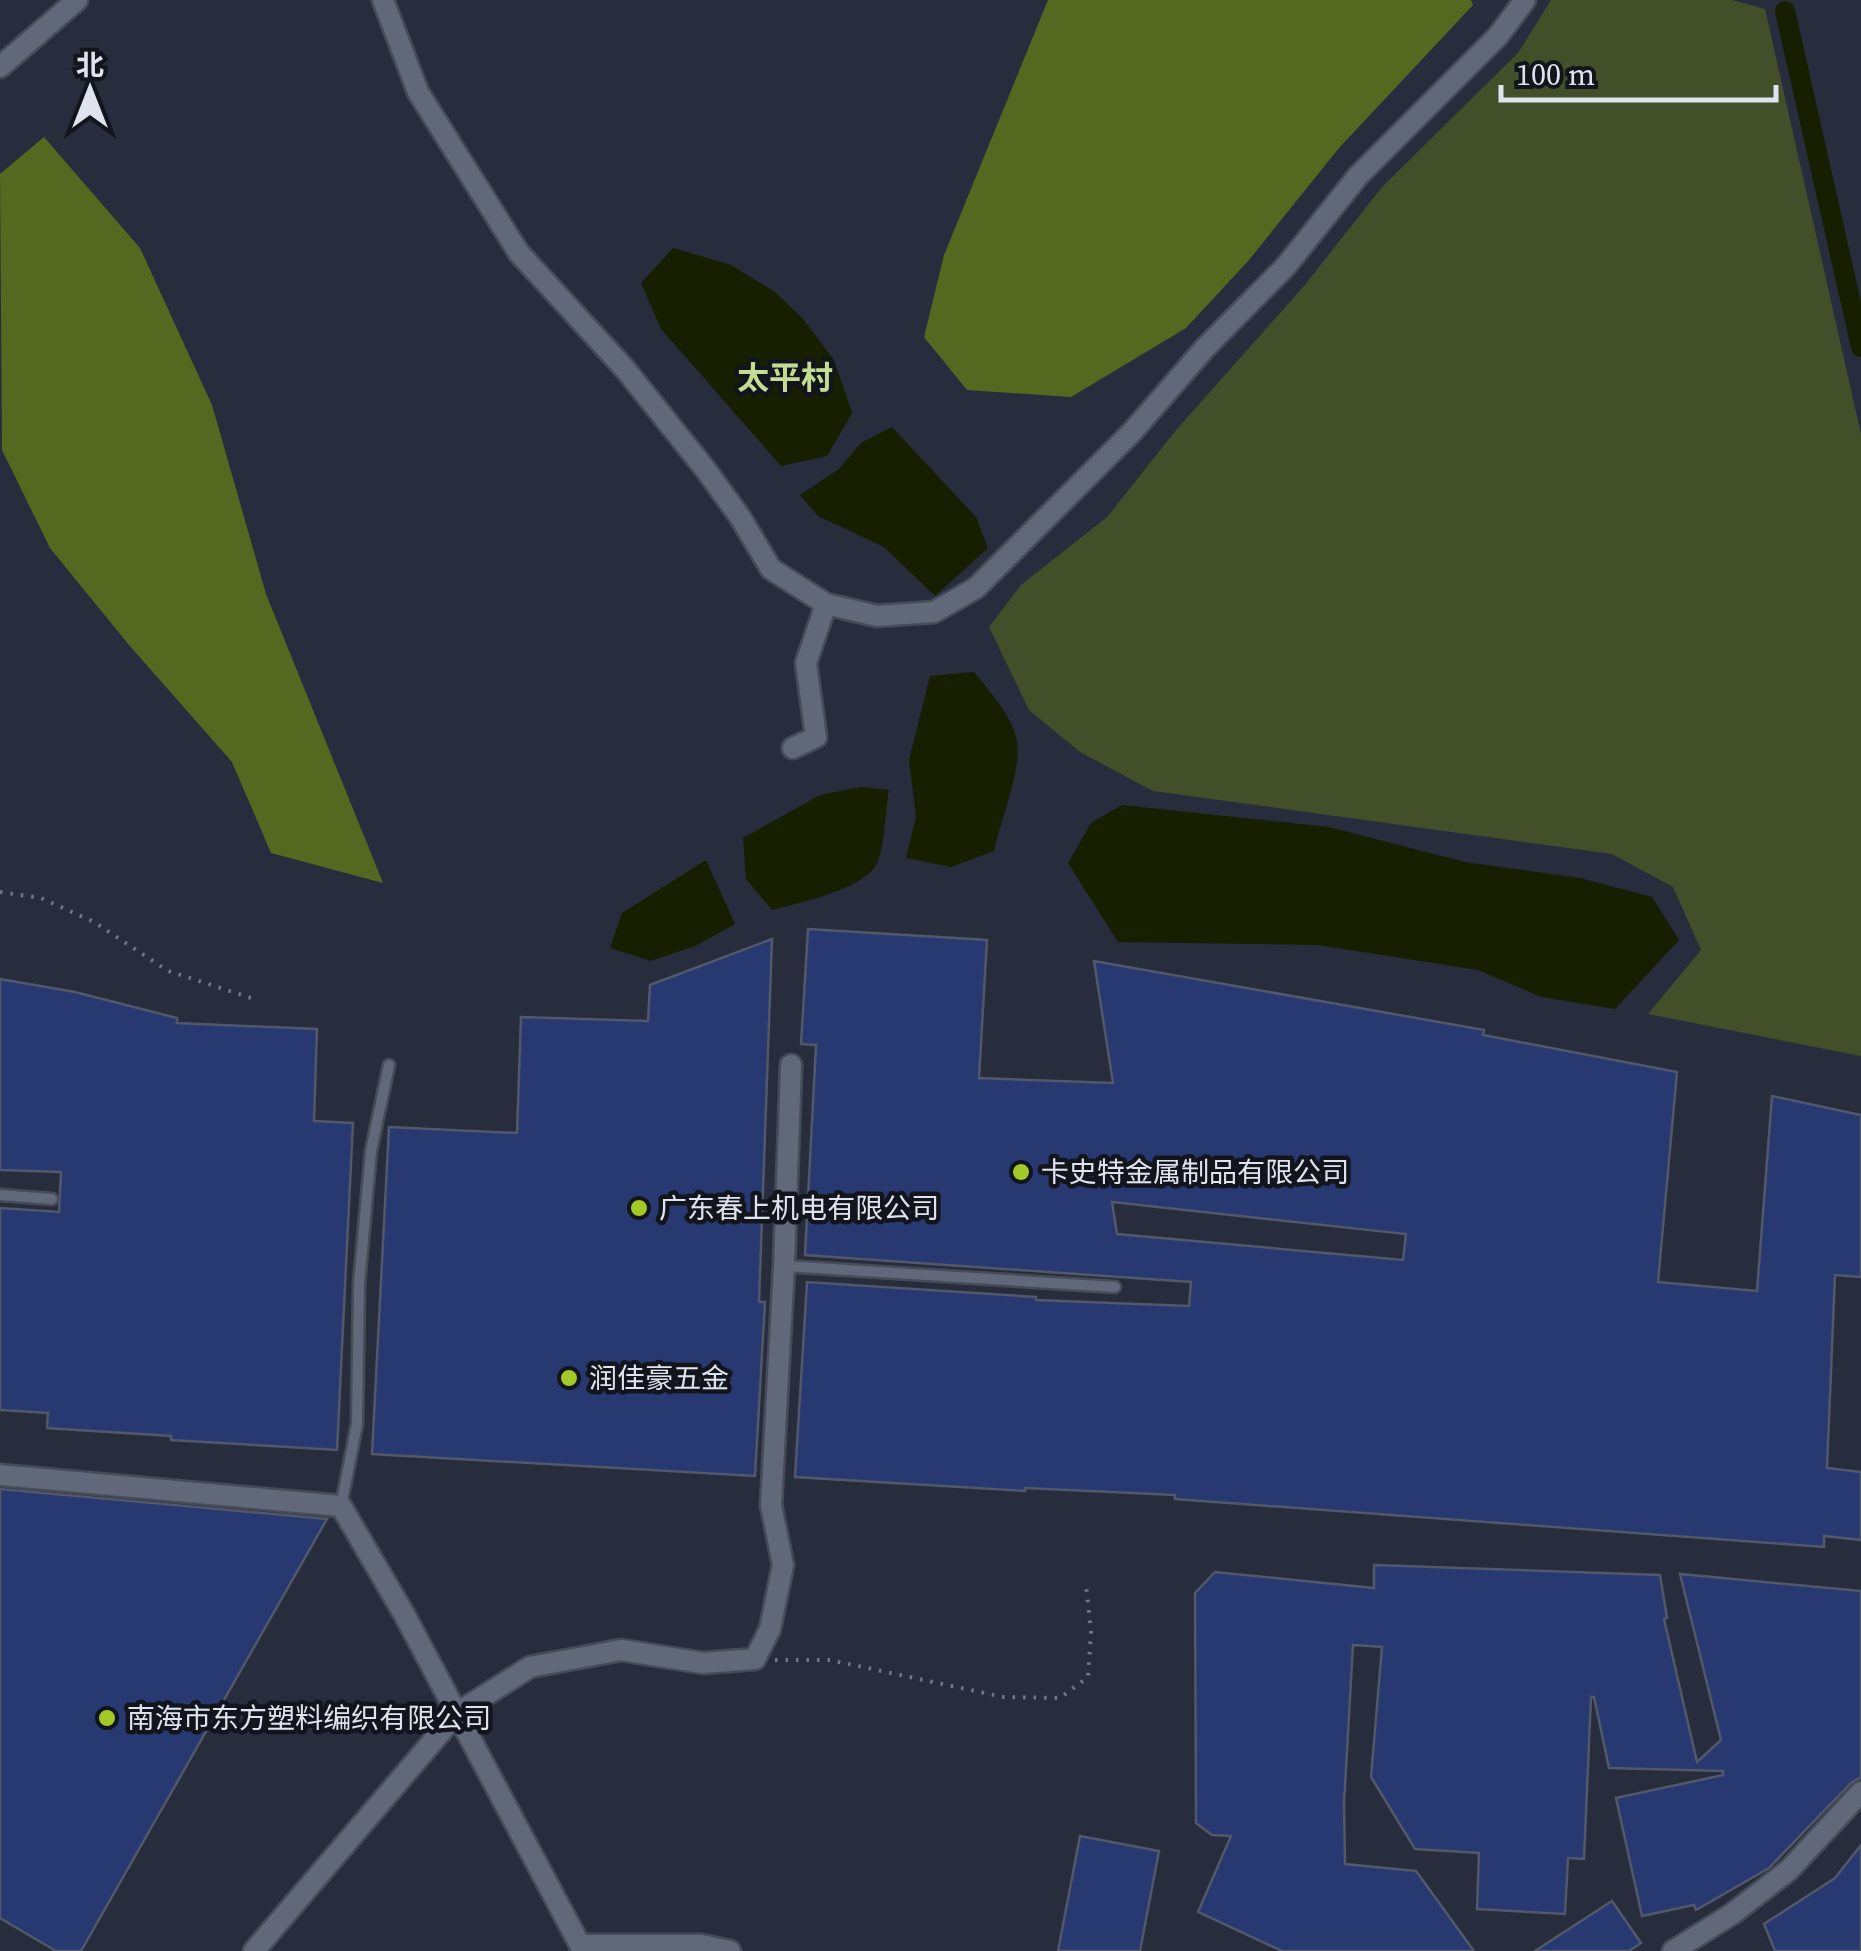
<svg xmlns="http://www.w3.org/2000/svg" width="1861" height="1951" viewBox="0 0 1861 1951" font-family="'Source Serif 4','Noto Sans SC',serif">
<rect width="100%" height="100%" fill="#272d3d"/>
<path fill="#434f29" d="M1551,0H1732L1765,9L1861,434V1056L1648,1014L1701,950L1673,887L1612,854L1153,791L1080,752L1029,710L989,627L1021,585L1107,517L1177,429L1304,286L1382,187L1518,53Z"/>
<path fill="#546820" d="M1048,0H1471L1473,5L1339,148L1249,260L1186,328L1071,397L967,390L924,337L944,255Z
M44,137L140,248L212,405L266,594L383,883L271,853L232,762L129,645L50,548L2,450L0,174Z"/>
<path fill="#161f00" d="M673,248L731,265L775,292L803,319L834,360L852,413L827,456L781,466L661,329L641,283Z
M892,427L976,517L988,548L935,596L884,547L818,516L800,495L839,469L861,443Z
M974,672C989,691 1010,713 1016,737C1024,766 1000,821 994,851L951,867L906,858L916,817L909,760L930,676Z
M861,787L889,790C885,810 885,855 874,868C857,891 798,903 772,910L746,879L743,838L820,795Z
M1122,805L1329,827L1465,862L1580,878L1652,897L1679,940L1615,1009L1541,997L1478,970L1318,945L1118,942L1068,863L1091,823Z
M706,860L735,924L695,946L651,961L610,948L622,913Z"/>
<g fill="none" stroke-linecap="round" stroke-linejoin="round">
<path stroke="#161f00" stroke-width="20" d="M1785,11L1861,347"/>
</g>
<path fill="#283972" stroke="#51586a" stroke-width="2.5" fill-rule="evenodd" d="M808,929L987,940L979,1078L1113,1083L1094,961L1484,1030L1483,1035L1677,1072L1658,1282L1757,1291L1772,1096L1861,1115V1277L1835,1275L1827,1468L1861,1472V1540L1824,1536V1547L1175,1499V1495L1025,1488V1491L795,1477L807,1282L1036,1297V1300L1189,1306L1191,1282L805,1255L816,1045L801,1044ZM1112,1202L1406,1234L1403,1260L1117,1234Z
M772,939L759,1302H765L755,1476L372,1454L389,1127L517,1133L521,1017L648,1021L650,985Z
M0,979L75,992L177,1018V1023L317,1029L314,1121L353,1123L337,1450L171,1440V1436L47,1428L48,1413L0,1410V1208L59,1212L61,1172L0,1170Z
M0,1489L327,1519L81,1951H56L0,1918Z
M1374,1565L1660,1575L1667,1618L1664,1619L1697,1762L1721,1740L1680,1574L1861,1591V1777L1851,1783L1769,1868L1696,1910L1694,1905L1642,1916L1616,1798L1723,1775V1771L1609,1768L1594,1697H1591L1584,1859L1568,1858L1565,1914L1477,1909L1479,1853L1415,1849L1371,1777L1382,1647L1353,1645L1344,1804L1345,1864L1416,1871L1474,1951H1282L1198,1912L1231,1836L1212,1835L1196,1823L1195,1593L1215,1572L1374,1588Z
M1080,1836L1159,1851L1140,1951H1058Z
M1861,1845V1951H1775L1764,1924L1835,1878Z
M1612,1901L1641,1943L1629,1951H1535Z"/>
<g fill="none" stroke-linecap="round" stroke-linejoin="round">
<g stroke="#464b58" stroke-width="15">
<path id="service" d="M0,1195L52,1199
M784,1266L1115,1287
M341,1506L357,1424L359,1284L371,1151L389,1065"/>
</g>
<g stroke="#464b58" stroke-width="25">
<path id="minor" d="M383,0L418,92L519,253L625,369L706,470L740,517L771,569L826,604L877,616L934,612L976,588L1133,431L1205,348L1286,266L1358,176L1498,36L1525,0
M0,67L77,0
M793,748L816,737L806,663L826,604
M0,1475L341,1506L404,1614L580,1945H701L730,1951
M254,1951L457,1713L530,1667L621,1650L703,1663L755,1659L770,1629L783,1565L771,1505L784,1266L791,1065
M1673,1951L1732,1914L1789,1870L1861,1792"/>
</g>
<path stroke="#727885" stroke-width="4" stroke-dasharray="2.5 8" stroke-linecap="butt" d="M0,892L41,898L94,922L168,971L254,999
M775,1660H830L1003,1697L1060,1698L1088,1677L1091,1632L1086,1585"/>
<use href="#service" stroke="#60687a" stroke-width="10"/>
<use href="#minor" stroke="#60687a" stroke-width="20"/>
</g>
<g fill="#a2c928" stroke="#13151d" stroke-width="4">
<circle cx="1021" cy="1172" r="10"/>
<circle cx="639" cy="1208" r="10"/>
<circle cx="569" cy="1378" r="10"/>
<circle cx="107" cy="1718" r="10"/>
</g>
<g text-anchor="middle" stroke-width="9" stroke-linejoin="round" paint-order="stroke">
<g font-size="28" fill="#dfe3ed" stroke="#13151d" text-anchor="start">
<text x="1041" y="1182">卡史特金属制品有限公司</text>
<text x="659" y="1218">广东春上机电有限公司</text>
<text x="589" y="1388">润佳豪五金</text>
<text x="127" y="1728">南海市东方塑料编织有限公司</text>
</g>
<g font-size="32" font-weight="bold" fill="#c4dc92" stroke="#13151d">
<text x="785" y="389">太平村</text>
</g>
</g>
<g transform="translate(90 90)" stroke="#13151d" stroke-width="8" paint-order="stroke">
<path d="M0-8L18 38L0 25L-18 38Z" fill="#dfe3ed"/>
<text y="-15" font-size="28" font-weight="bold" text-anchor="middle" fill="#dfe3ed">北</text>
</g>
<path d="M1501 85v15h275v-15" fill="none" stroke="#dfe3ed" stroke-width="5"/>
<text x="1516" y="85" font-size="30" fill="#dfe3ed" stroke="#13151d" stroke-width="8" paint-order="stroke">100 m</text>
</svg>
